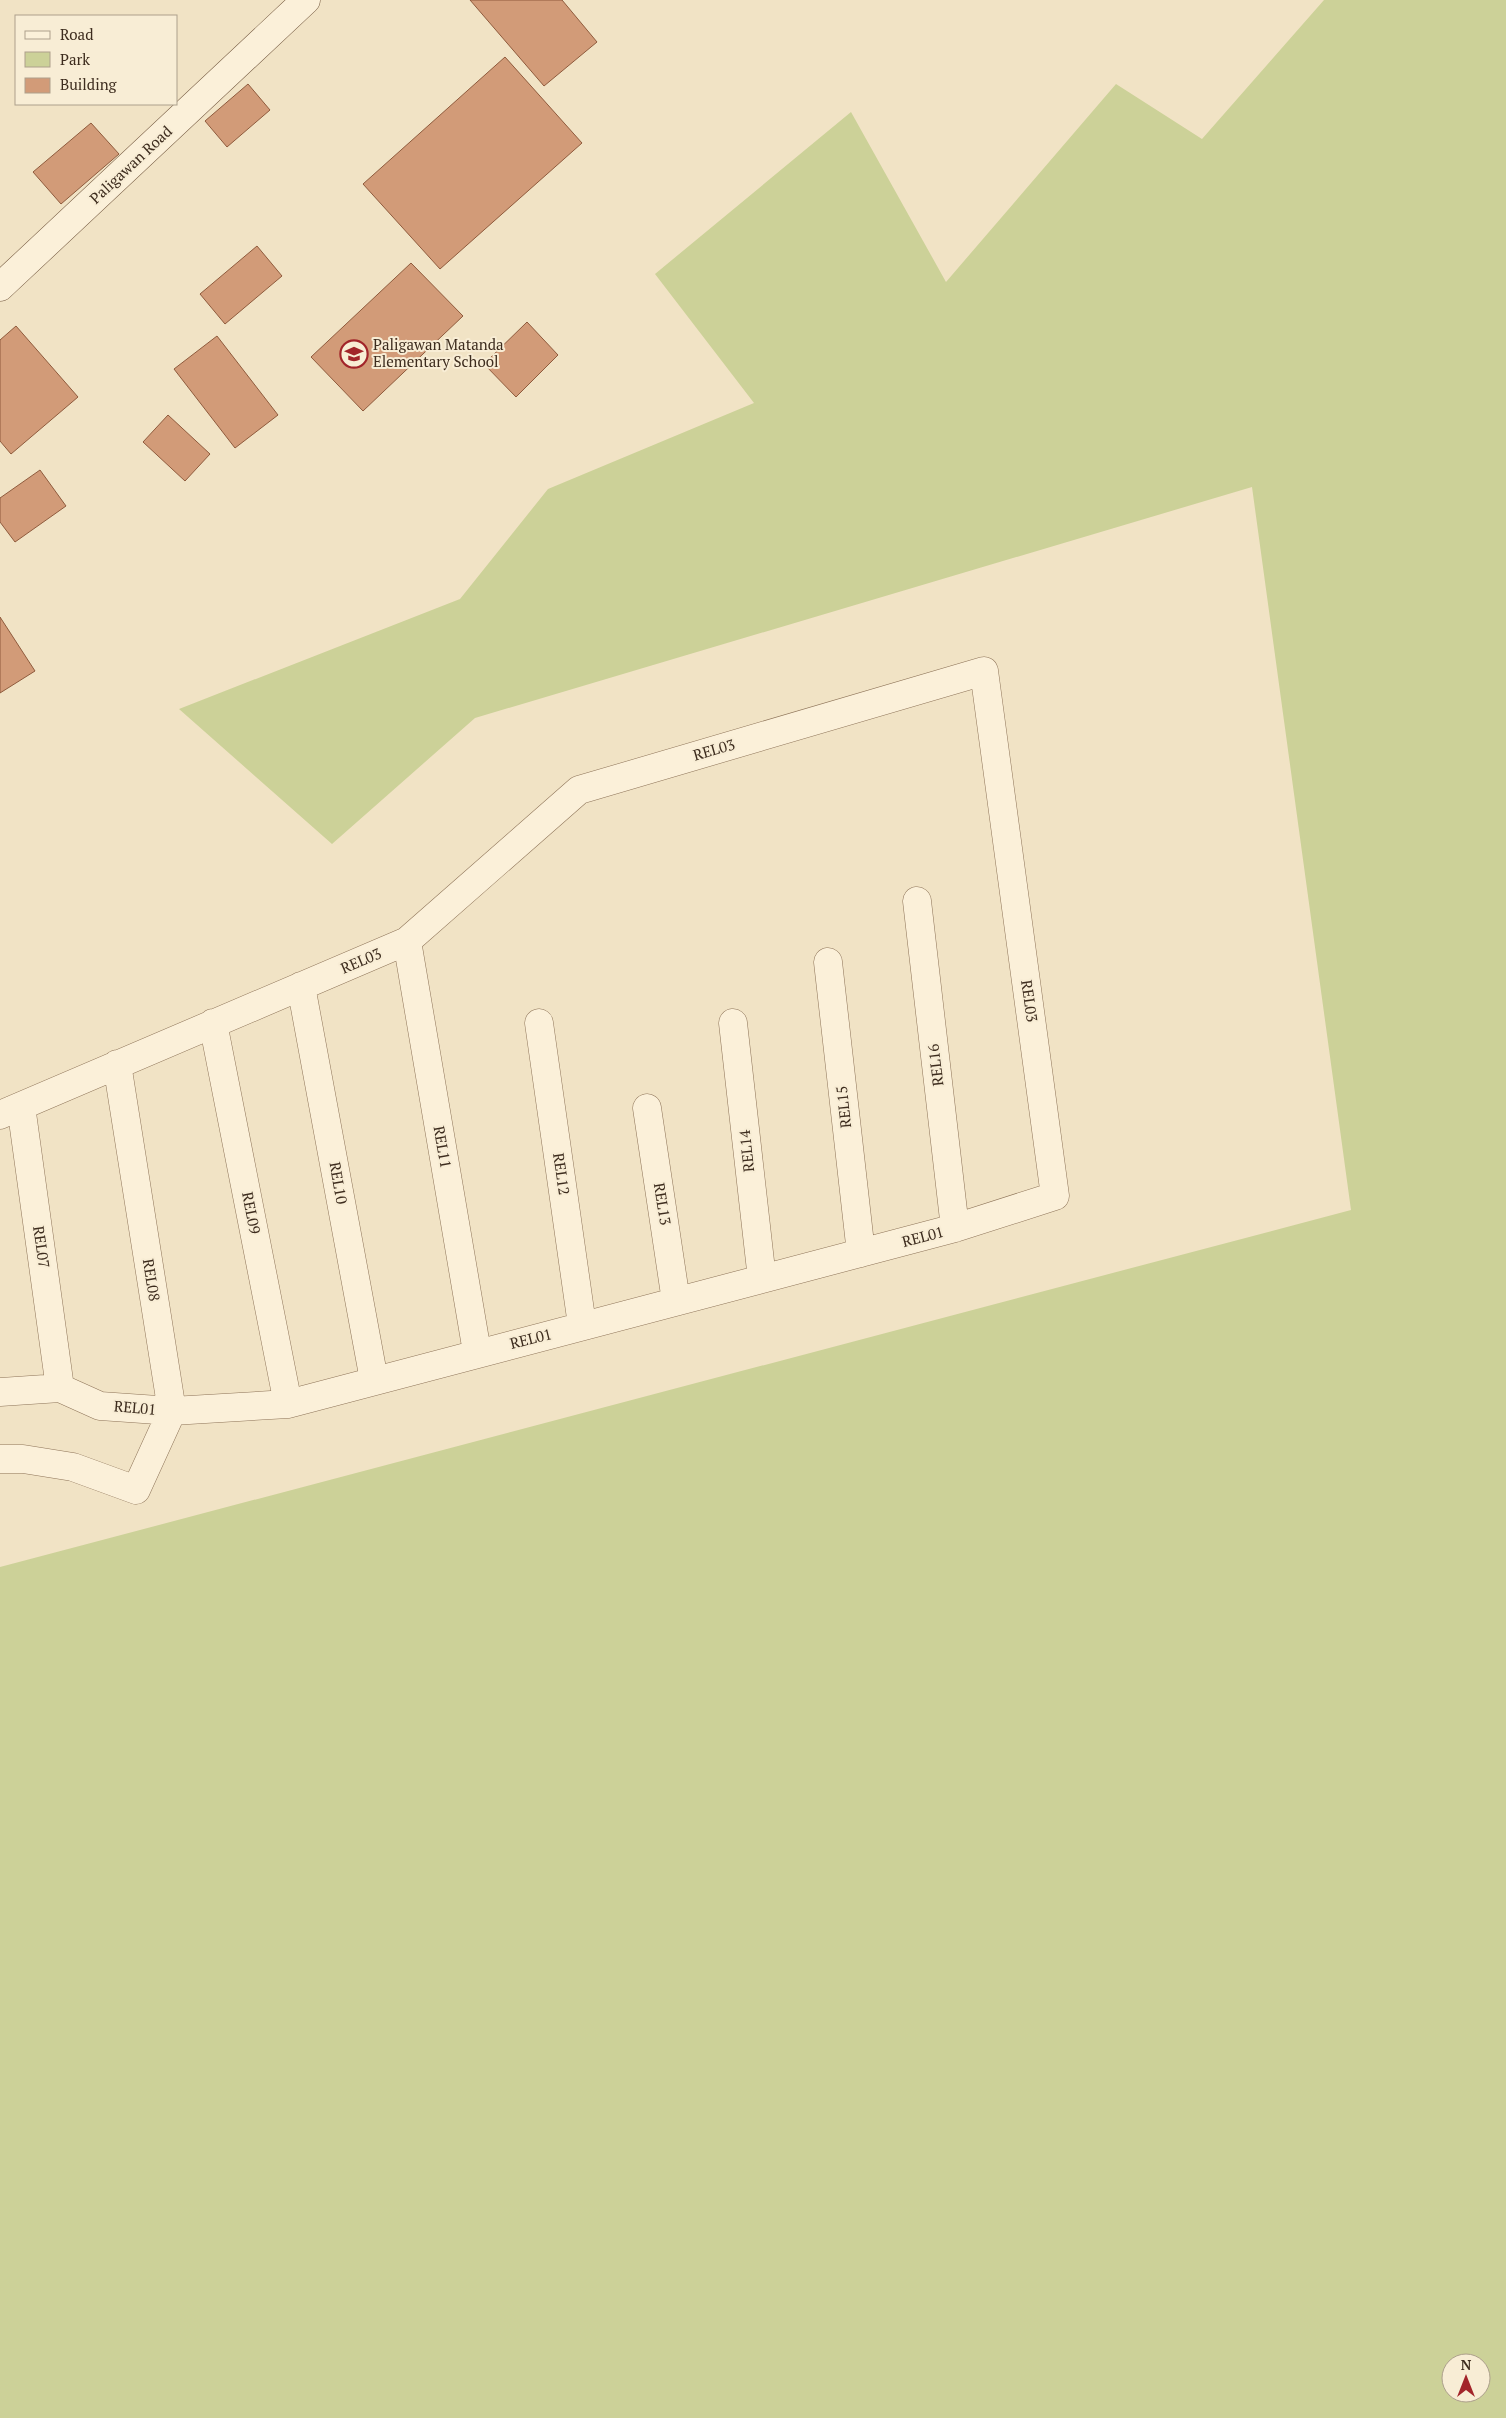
<svg xmlns="http://www.w3.org/2000/svg" width="1506" height="2418" viewBox="0 0 1506 2418" font-family="'PT Serif',serif">
<rect width="100%" height="100%" fill="#f1e3c5"/>
<path fill="#ccd198" fill-rule="evenodd" d="M1324,0H1506V2418H0V1567L1351,1210L1252,487L475,718L332,844L179,709L460,599L548,489L754,403L655,274L851,112L946,282L1116,84L1202,139ZM1451,2363H1481V2393H1451Z"/>
<path fill="#d29b78" stroke="#8f5b3d" d="M470,0H562L597,42L544,86Z
M505,57L582,143L440,269L363,184Z
M248,84L270,110L227,147L205,121Z
M91,123L119,154L61,204L33,172Z
M257,246L282,276L225,324L200,294Z
M411,263L463,316L363,411L311,357Z
M527,322L558,355L516,397L484,364Z
M16,326L78,397L11,454L0,441V340Z
M217,336L278,415L235,448L174,369Z
M168,415L210,454L185,481L143,442Z
M40,470L66,506L15,542L0,522V498Z
M0,617L35,671L0,693Z"/>
<g fill="none" stroke-linecap="round" stroke-linejoin="round">
<g stroke="#8e7459" stroke-width="29">
<path id="street" d="M917,901L955,1228
M407,941L477,1352
M828,962L861,1253
M301,986L374,1380
M213,1023L288,1404
M539,1023L582,1325
M733,1023L762,1279
M21,1106L60,1388
M647,1108L676,1301
M0,1115L407,941L579,790L984,671L1055,1196L955,1228L288,1404L172,1411L100,1406L60,1388L0,1392
M0,1459H23L73,1467L136,1490L172,1411L117,1064"/>
</g>
<g stroke="#70553c" stroke-width="29">
<path id="secondary" d="M0,287L306,0"/>
</g>
<use href="#street" stroke="#fbf0d9" stroke-width="28"/>
<use href="#secondary" stroke="#fbf0d9" stroke-width="28"/>
</g>
<defs>
<g id="school-ring" transform="scale(1.4375)"><circle r="9.5" fill="#f8edd5" stroke="#a2252a" stroke-width="1.5"/><path d="M0-5L7-2L0 1L-7-2ZM-4 1L0 2.5L4 1V4Q0 6-4 4Z" fill="#a2252a"/></g>
</defs>
<g fill-rule="evenodd">
<use href="#school-ring" x="354" y="354"/>
</g>
<g text-anchor="middle" stroke-width="4" stroke-linejoin="round" paint-order="stroke">
<g font-size="15" fill="#3d2c1e" stroke="#f8edd5">
<text transform="translate(131 165) rotate(-43)" y="5">Paligawan Road</text>
<text transform="translate(714 750) rotate(-16)" y="5">REL03</text>
<text transform="translate(361 961) rotate(-23)" y="5">REL03</text>
<text transform="translate(1029 1001) rotate(82)" y="5">REL03</text>
<text transform="translate(936 1065) rotate(-97)" y="5">REL16</text>
<text transform="translate(844 1107) rotate(-96)" y="5">REL15</text>
<text transform="translate(442 1147) rotate(80)" y="5">REL11</text>
<text transform="translate(747 1151) rotate(-96)" y="5">REL14</text>
<text transform="translate(561 1174) rotate(82)" y="5">REL12</text>
<text transform="translate(338 1183) rotate(80)" y="5">REL10</text>
<text transform="translate(662 1204) rotate(81)" y="5">REL13</text>
<text transform="translate(251 1213) rotate(79)" y="5">REL09</text>
<text transform="translate(923 1237) rotate(-15)" y="5">REL01</text>
<text transform="translate(41 1247) rotate(82)" y="5">REL07</text>
<text transform="translate(151 1280) rotate(81)" y="5">REL08</text>
<text transform="translate(531 1339) rotate(-14)" y="5">REL01</text>
<text transform="translate(135 1408) rotate(5)" y="5">REL01</text>
</g>
<g font-size="15" fill="#3d2c1e" stroke="#f8edd5" text-anchor="start">
<text x="373" y="350">Paligawan Matanda<tspan x="373" dy="17">Elementary School</tspan></text>
</g>
</g>
<rect x="15" y="15" width="162" height="90" fill="#f8edd5" stroke="#ada08c"/>
<rect x="25" y="31" width="25" height="8" fill="#fbf0d9" stroke="#ada08c"/>
<text x="60" y="40" font-size="15" fill="#3d2c1e">Road</text>
<rect x="25" y="52" width="25" height="15" fill="#ccd198" stroke="#ada08c"/>
<text x="60" y="65" font-size="15" fill="#3d2c1e">Park</text>
<rect x="25" y="78" width="25" height="15" fill="#d29b78" stroke="#ada08c"/>
<text x="60" y="90" font-size="15" fill="#3d2c1e">Building</text>
<g transform="translate(1466 2378)"><circle r="24" fill="#f8edd5" stroke="#ada08c"/>
<path d="M0-4L9 19L0 12L-9 19Z" fill="#a2252a"/>
<text y="-8" font-size="14" font-weight="bold" text-anchor="middle" fill="#3d2c1e">N</text>
</g>
</svg>
